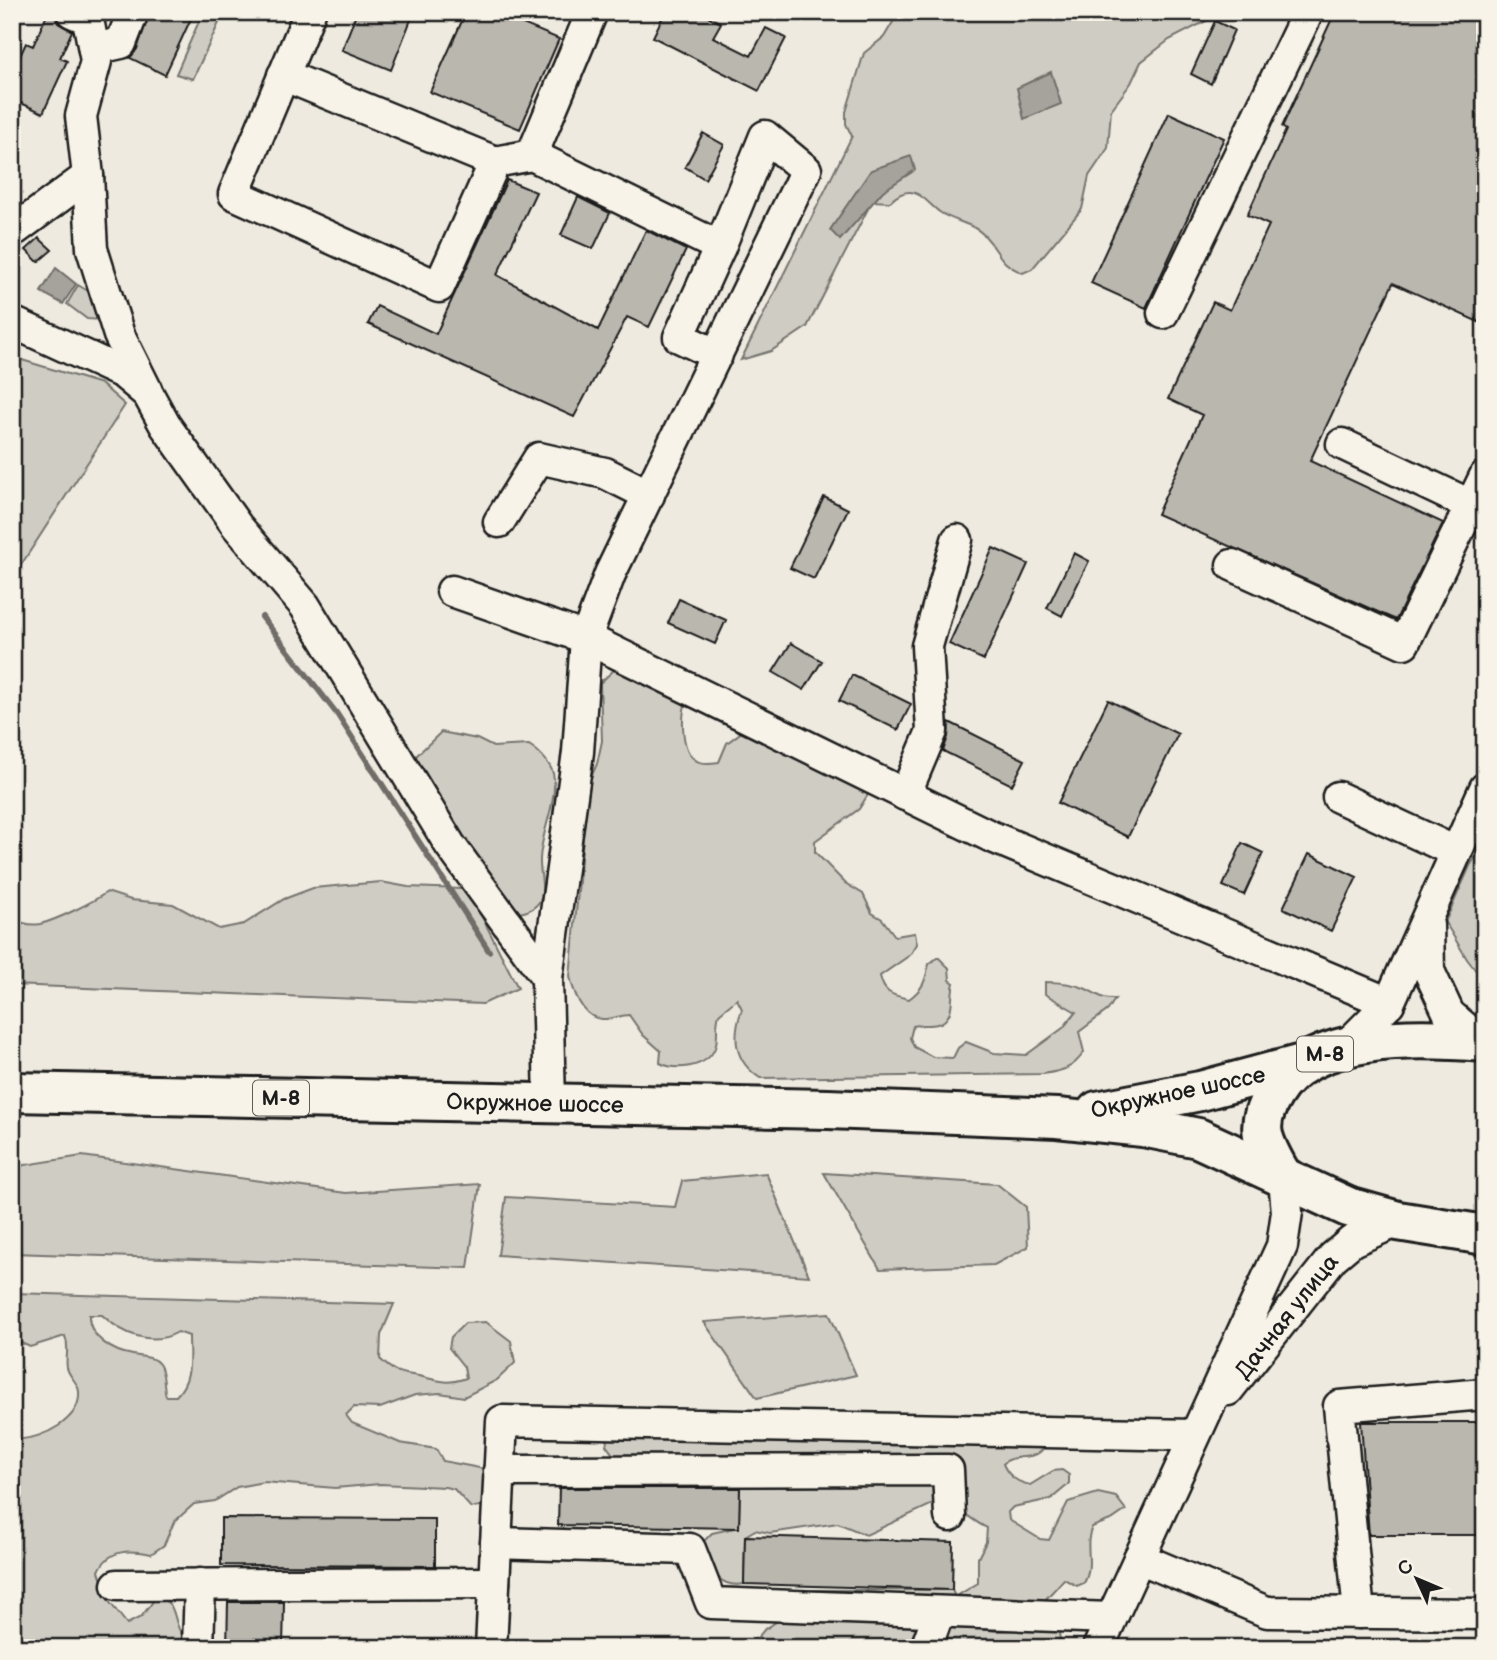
<svg xmlns="http://www.w3.org/2000/svg" width="1497" height="1660" viewBox="0 0 1497 1660" font-family="'Balsamiq Sans',sans-serif">
<rect width="100%" height="100%" fill="#eeeae0"/>
<filter id="ink" filterUnits="userSpaceOnUse"><feTurbulence type="fractalNoise" baseFrequency=".0143" numOctaves="2"/><feDisplacementMap in="SourceGraphic" scale="14" xChannelSelector="R" yChannelSelector="G"/><feConvolveMatrix kernelMatrix="1 2 1 2 8 2 1 2 1" color-interpolation-filters="sRGB"/></filter>
<g filter="url(#ink)">
<path fill="#cfccc3" stroke="#767470" stroke-width="2" fill-rule="evenodd" d="M203,12H224L193,79L176,74Z
M899,12H1211L1208,20L1169,40L1141,62L1131,83L1111,110L1108,148L1089,176L1082,209L1032,269L1023,273C997,262 1001,253 985,236C973,223 955,222 941,213C931,207 922,192 909,192C901,192 895,197 890,202L872,201L807,327L771,351L741,360L852,136L846,124V112L864,53L884,37Z
M78,285L98,297L101,320L87,319L67,304Z
M12,357L101,384L125,405L21,565H12Z
M616,668L687,699C681,714 680,752 697,761C702,764 712,763 719,762L727,743L743,731L872,788L859,809L815,841V852L845,883L863,894L872,913L882,919L895,936L915,933L917,944L910,955L880,976C884,994 892,995 909,999C924,988 925,981 929,964L938,957L949,968L950,980L954,983C950,996 956,1020 937,1024C929,1026 921,1024 913,1026L910,1038L914,1047L933,1057L953,1058L958,1048L966,1042L994,1053L1026,1055L1063,1028L1076,1012L1045,994V982C1058,982 1071,983 1084,988C1096,993 1101,1000 1115,999L1108,1010L1079,1032L1084,1052C1073,1069 1062,1071 1043,1074L760,1078C734,1061 732,1037 742,1009L737,999L719,1014C715,1025 719,1037 715,1048C707,1068 676,1071 660,1063L661,1051L643,1035L629,1015C620,1015 611,1020 602,1019C582,1018 574,993 570,977L588,784L597,764L602,741L600,683Z
M441,732L477,739L493,747L529,745C540,752 553,765 554,779C556,806 541,833 540,859C539,871 546,891 539,902C533,911 521,914 510,913L412,760Z
M1485,841V932L1476,950L1485,952V982L1467,959L1445,922L1470,866Z
M381,882L408,887L463,889L478,909L518,988L483,1004L12,985V919C21,923 30,926 40,924C57,920 93,902 107,892L131,900L173,904L219,929L244,924L284,899L313,888Z
M82,1156L346,1193L480,1184L468,1268L12,1253V1167Z
M766,1173L809,1276L498,1255L506,1197L675,1207L682,1181Z
M824,1173L997,1184L1026,1207L1028,1247L994,1265L880,1269Z
M12,1293L394,1304L381,1335L380,1359C398,1377 404,1372 427,1378C444,1382 448,1384 466,1378L464,1367L449,1348L451,1337L465,1323L486,1322L511,1341L515,1363L497,1380L464,1397L440,1393L415,1395L380,1408L354,1407L346,1415L352,1423L400,1443L436,1449L443,1461L485,1469V1500L480,1506L471,1508L454,1489L445,1487L380,1484L335,1488L264,1482L237,1487L215,1501L194,1504L174,1522L164,1545L151,1554C131,1550 109,1548 99,1571L108,1600L127,1624L141,1617L155,1599C177,1599 172,1617 180,1631C183,1638 190,1643 195,1648H12V1433L19,1439C42,1439 81,1420 79,1392C79,1383 69,1377 67,1368C65,1356 70,1348 65,1336L30,1347L12,1339ZM89,1315H102C122,1334 152,1347 178,1332L189,1336C189,1358 193,1379 176,1396H166C163,1386 165,1372 159,1364C153,1356 142,1357 133,1355C113,1352 88,1337 89,1315Z
M829,1313L856,1375L757,1398L704,1322Z
M608,1437L1045,1444C1039,1464 1015,1451 1003,1464C1009,1477 1017,1482 1030,1485L1053,1471L1062,1470L1069,1475V1484L1051,1499L1013,1507L1008,1512L1009,1520L1040,1539L1049,1540L1068,1502L1098,1493L1116,1497L1126,1510L1113,1519L1092,1527C1083,1546 1095,1564 1084,1583L1077,1586L1064,1579L1043,1602L965,1626L995,1631L1052,1628L1059,1633L1061,1648H906L895,1645L885,1648H758V1637L764,1630L812,1598V1590H952L955,1597L978,1583V1558L986,1542L987,1528C970,1520 959,1506 941,1500L866,1535L838,1523L770,1533L755,1530L745,1536L744,1584C716,1589 711,1567 700,1545L712,1533L739,1527L740,1483L615,1457L606,1445Z"/>
<path fill="#a6a39d" stroke="#6f6d69" stroke-width="2" d="M1051,72L1061,104L1024,119L1017,88Z
M911,156L915,170L883,191L840,240L830,230L871,170Z
M56,268L76,284L63,304L41,292Z"/>
<g fill="none" stroke-linecap="round" stroke-linejoin="round">
<path stroke="#6f6d69" stroke-width="6" d="M262,617L337,714L489,951"/>
</g>
<path fill="#bab7af" stroke="#1c1c1c" stroke-width="2" d="M48,12L55,13L58,23L72,31L60,58L67,61L43,113L12,99V73L26,43L33,46Z
M194,12L165,75L130,58L137,49L150,12Z
M357,12H414L391,70L342,50Z
M466,12H494L559,39L520,129L430,92Z
M665,12H700L721,23L713,37L751,56L766,28L786,38L759,91L653,37Z
M1335,12H1485V325L1393,283L1310,461L1443,523L1396,620L1157,514L1202,415L1168,399L1213,302L1230,310L1269,225L1247,215L1286,130L1282,127Z
M1215,21L1234,30L1211,84L1191,74Z
M1169,113L1224,138L1146,308L1091,283Z
M703,133L724,145L705,179L685,167Z
M507,180L536,192L497,275L598,330L646,230L686,250L649,327L627,317L574,417L368,324L377,306L436,334Z
M578,197L610,213L593,249L561,235Z
M39,238L52,250L38,262L26,250Z
M824,497L848,509L814,579L790,568Z
M993,548L1028,564L984,660L949,644Z
M1074,553L1089,561L1062,616L1047,608Z
M679,599L726,620L715,644L668,623Z
M791,643L822,661L804,690L773,672Z
M852,675L911,704L898,730L839,701Z
M1108,700L1178,734L1128,837L1058,803Z
M949,722L1025,760L1012,785L943,751L948,737Z
M1242,843L1263,853L1244,895L1223,886Z
M1309,854L1357,877L1331,931L1283,908Z
M1361,1422H1485V1535H1369Z
M559,1488H740L739,1528L558,1525Z
M221,1518L435,1519V1566L221,1565Z
M745,1536L953,1542L952,1590L744,1584Z
M228,1602H284L283,1648H227Z"/>
<g fill="none" stroke-linecap="round" stroke-linejoin="round">
<g stroke="#1c1c1c" stroke-width="35">
<g id="minor">
<path d="M310,12L234,194L439,287L495,162"/>
<path d="M94,49L121,43L133,12"/>
<path d="M283,75L495,162L532,155L720,247"/>
<path d="M532,155L592,12"/>
<path d="M88,176L92,249L119,335L146,389"/>
<path d="M12,232L88,176L81,116L96,61L88,19L72,12"/>
<path d="M1163,313L1308,12"/>
<path d="M12,322L123,373L148,394L165,425L237,526L305,606L450,845L547,978"/>
<path d="M717,355L679,337L720,247L765,136L806,170L610,574L586,638L990,836L1389,1003"/>
<path d="M1342,444L1485,512"/>
<path d="M499,522L539,458L605,473L649,495"/>
<path d="M1232,565L1404,643L1485,476"/>
<path d="M452,591L586,638L578,752L547,978L550,1104"/>
<path d="M905,795L932,731L927,646L957,540"/>
<path d="M1338,797L1456,852"/>
<path d="M1428,925L1429,971L1449,1014L1482,1042"/>
<path d="M1346,1046L1389,1003L1485,788"/>
<path id="s1" d="M1228,1390L1333,1257L1352,1241L1398,1221"/>
<path d="M499,1471L948,1470L950,1516"/>
<path d="M496,1543L690,1549L711,1603L1111,1618"/>
<path d="M1139,1558L1267,1612L1485,1614"/>
<path d="M117,1585L494,1583"/>
<path d="M1359,1613L1339,1406L1485,1394"/>
<path d="M198,1648L200,1584"/>
<path d="M491,1648L502,1421L1194,1435"/>
<path d="M926,1648L939,1612"/>
<path d="M1098,1648L1282,1246L1287,1212L1284,1179"/>
</g>
</g>
<g stroke="#1c1c1c" stroke-width="44">
<g id="major">
<path id="s2" d="M12,1092L828,1109L1057,1118L1143,1127L1198,1138L1348,1207L1398,1221L1485,1235"/>
<path d="M1097,1111L1200,1091L1298,1065"/>
<path d="M1284,1179C1276,1165 1267,1151 1263,1135C1260,1121 1265,1108 1273,1095C1309,1031 1421,1037 1485,1042"/>
</g>
</g>
<use href="#minor" stroke="#f7f3e8" stroke-width="30"/>
<use href="#major" stroke="#f7f3e8" stroke-width="38"/>
</g>
</g>
<g text-anchor="middle" stroke-width="5" stroke-linejoin="round" paint-order="stroke">
<g fill="#f7f3e8" stroke="#5e5c59" stroke-width="2">
<rect x="1297" y="1036.5" width="56" height="35" rx="5"/>
<rect x="253" y="1080.5" width="56" height="35" rx="5"/>
</g>
<g font-size="21" font-weight="bold" fill="#1c1c1c">
<text x="1325" y="1061">М-8</text>
<text x="281" y="1105">М-8</text>
</g>
<g font-size="23" fill="#1c1c1c" stroke="#f7f3e8">
<text transform="translate(1178 1092) rotate(-12)" y="8">Окружное шоссе</text>
<text dy="8" stroke="none"><textPath href="#s2" startOffset="523">Окружное шоссе</textPath></text>
<text dy="8" stroke="none"><textPath href="#s1" startOffset="94">Дачная улица</textPath></text>
</g>
</g>
<rect width="1497" height="1660" fill="none" stroke="#f7f3e8" stroke-width="42"/>
<rect x="21" y="21" width="1455" height="1618" fill="none" stroke="#1c1c1c" stroke-width="2.5" filter="url(#ink)"/>
<g transform="translate(1417 1579) rotate(314)" stroke="#f7f3e8" stroke-width="5" paint-order="stroke">
<path d="M0-5L12 26L0 18L-12 26Z" fill="#1c1c1c"/>
<text y="-10" font-size="19" font-weight="bold" text-anchor="middle" fill="#1c1c1c">С</text>
</g>
</svg>
